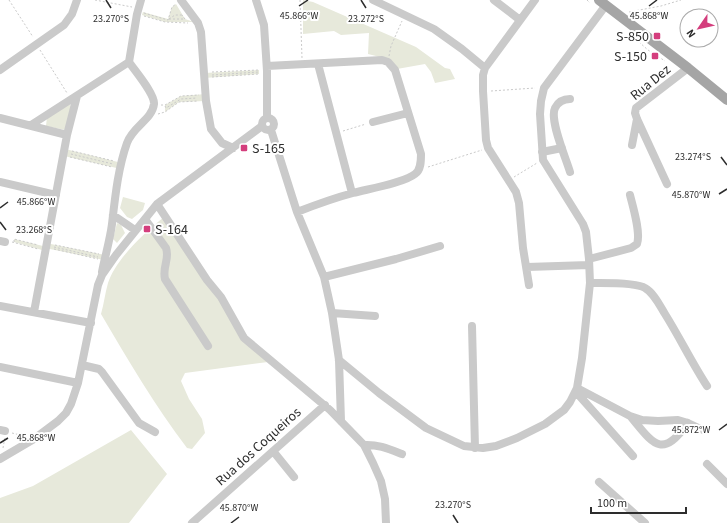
<svg xmlns="http://www.w3.org/2000/svg" width="727" height="523" viewBox="0 0 727 523" font-family="'Source Sans 3',sans-serif">
<rect width="100%" height="100%" fill="#fff"/>
<path fill="#e7e9db" d="M303,0L313,2L416,47L445,68L450,69L455,79L435,83L431,72L425,64L397,69L384,58L368,54L369,33L341,35L334,31L303,34Z
M176,4L185,19L194,22H165L142,15L143,12L168,19L172,7Z
M259,70V74L204,78V73Z
M206,94V101L179,102L165,112V105L181,96Z
M69,104L71,106L65,130L46,126L47,117Z
M65,149L122,163L121,169L64,156Z
M123,197L145,203L143,210L132,219L127,217L120,208Z
M164,217L216,296L268,362L185,373L181,381L189,399L202,419L205,433L192,449L187,448C155,406 128,360 101,314C104,304 105,293 108,283C116,259 144,233 164,217Z
M117,223L121,225L125,233L117,243L113,239Z
M14,239L43,246L42,250L14,242Z
M46,243L105,255L104,260L45,248Z
M131,430L167,474L129,523H0V498L33,486Z"/>
<g fill="none" stroke-linecap="round" stroke-linejoin="round">
<path stroke="#cacaca" stroke-width="1" stroke-dasharray="2 2" stroke-linecap="butt" d="M9,0L33,37
M95,0L132,7
M300,0L302,58
M587,0L590,3
M629,12L661,6L681,0
M144,13L168,20L172,7L176,4
M144,16L165,22L188,23
M169,19H185L182,15
M169,19L175,15H182
M639,42L648,50L665,61
M40,50L67,93
M389,56L391,46L402,21
M212,72L259,70
M212,75L259,72
M212,77L259,74
M491,91L535,88
M161,105H165L181,96L199,95
M165,106L166,108L181,99L197,98
M158,114L165,112L179,102L198,101
M343,131L366,124
M72,151L114,161
M71,154L113,164
M70,157L112,167
M428,167L482,150
M514,177L537,163
M12,242L38,249
M14,242V239L38,245
M55,245L99,254
M54,247L98,257
M54,249L98,259
M12,433L24,436
M3,448L5,437"/>
<path stroke="#cacaca" stroke-width="8" d="M181,0L198,23L201,32L206,101L211,129L222,143L233,148
M256,0L264,25L267,71V117
M373,0L434,29L462,49L485,68
M494,0L520,20
M318,64L352,193
M267,66L382,60L388,62L395,70L421,154C421,161 421,170 415,174C404,183 368,189 353,193C334,198 315,205 297,212
M0,70L64,25L72,14L77,0
M570,99C563,99 558,102 555,108C549,120 566,158 570,172
M262 124a6 6 0 1 1 12 0a6 6 0 1 1-12 0Z
M0,118L67,135
M373,122L408,113
M31,125L129,62L137,14L141,0
M271,130L297,212L324,277L332,313L339,360L341,421
M632,145L637,119
M542,152L562,148
M0,182L56,195
M667,184L637,119L635,113L636,108L688,68
M157,204L207,280L221,297L244,338L330,410L364,445L373,463L381,481L385,499L386,523
M113,215L135,230
M145,219L166,248C170,260 162,266 165,279L208,346
M0,241L5,242
M589,259L631,248L637,244C641,233 633,207 630,195
M527,267L589,265
M102,272C105,256 110,240 112,224C115,198 118,168 127,143C133,126 152,120 154,104C155,94 135,71 129,62
M324,277L396,259L440,246
M590,283C602,283 636,282 645,288C654,293 660,306 665,314C680,338 692,363 707,386
M529,285L523,248L519,203L516,192L488,148L486,140L483,91V75L485,68L535,0
M0,306L91,323
M34,312L67,135L77,96
M332,313L375,316
M472,326L475,448
M339,360L379,393L426,428L464,446L483,448L496,446L517,438L545,424L564,410L570,402L577,388L582,358L590,283L589,259L586,232L583,224L543,160L540,114L541,101L544,88L606,5
M82,365L99,369L102,372L139,423L155,432
M0,367L78,383
M577,388L630,416L642,420L658,421L678,420L688,423L703,430
M576,392L633,456
M631,417C654,445 662,459 688,423
M0,430L5,431
M364,445C377,444 389,449 402,454
M273,451L294,477
M0,459L34,439L58,421L66,413L71,404L78,383L98,285L102,275L116,255L157,204L262,126
M707,464L727,484
M599,482L645,523
M192,523L325,405"/>
<path stroke="#a5a5a5" stroke-width="10" d="M599,0L688,68L727,100"/>
</g>
<path fill="none" stroke="#2d2d2d" stroke-width="1.5" d="M106,0L111,8M361,0L366,8M299,6L308,0M649,6L657,0M721,157L727,165M719,194L727,189M0,208L8,202M0,222L6,230M719,430L727,424M0,443L8,438M453,515L458,523M231,523L239,517"/>
<g fill="#d43e7d" stroke="#fff" stroke-width="1.5">
<rect x="653" y="32" width="8" height="8" rx="2"/>
<rect x="651" y="52" width="8" height="8" rx="2"/>
<rect x="240" y="144" width="8" height="8" rx="2"/>
<rect x="143" y="225" width="8" height="8" rx="2"/>
</g>
<g text-anchor="middle" stroke-width="4" stroke-linejoin="round" paint-order="stroke">
<g font-size="14" fill="#2d2d2d" stroke="#fff" text-anchor="end">
<text x="649" y="41">S-850</text>
<text x="647" y="61">S-150</text>
<text x="252" y="153" text-anchor="start">S-165</text>
<text x="155" y="234" text-anchor="start">S-164</text>
</g>
<g font-size="14" fill="#2d2d2d" stroke="#fff">
<text transform="translate(650 82) rotate(-39)" y="5">Rua Dez</text>
<text transform="translate(258 446) rotate(-42)" y="5">Rua dos Coqueiros</text>
</g>
</g>
<g font-size="10" text-anchor="middle" fill="#2d2d2d" stroke="#fff" stroke-width="4" stroke-linejoin="round" paint-order="stroke">
<text x="299" y="19">45.866°W</text>
<text x="649" y="19">45.868°W</text>
<text x="111" y="22">23.270°S</text>
<text x="366" y="22">23.272°S</text>
<text x="693" y="160">23.274°S</text>
<text x="691" y="198">45.870°W</text>
<text x="36" y="205">45.866°W</text>
<text x="34" y="233">23.268°S</text>
<text x="691" y="433">45.872°W</text>
<text x="36" y="441">45.868°W</text>
<text x="453" y="508">23.270°S</text>
<text x="239" y="511">45.870°W</text>
</g>
<g transform="translate(699 28) rotate(236)"><circle r="19" fill="#ffffff" stroke="#ababab"/>
<path d="M0-3L7 15L0 10L-7 15Z" fill="#d43e7d"/>
<text y="-6" font-size="11" font-weight="bold" text-anchor="middle" fill="#2d2d2d">N</text>
</g>
<path d="M591 507v6h95v-6" fill="none" stroke="#2d2d2d" stroke-width="2"/>
<text x="597" y="507" font-size="12" fill="#2d2d2d" stroke="#ffffff" stroke-width="3" paint-order="stroke">100 m</text>
</svg>
